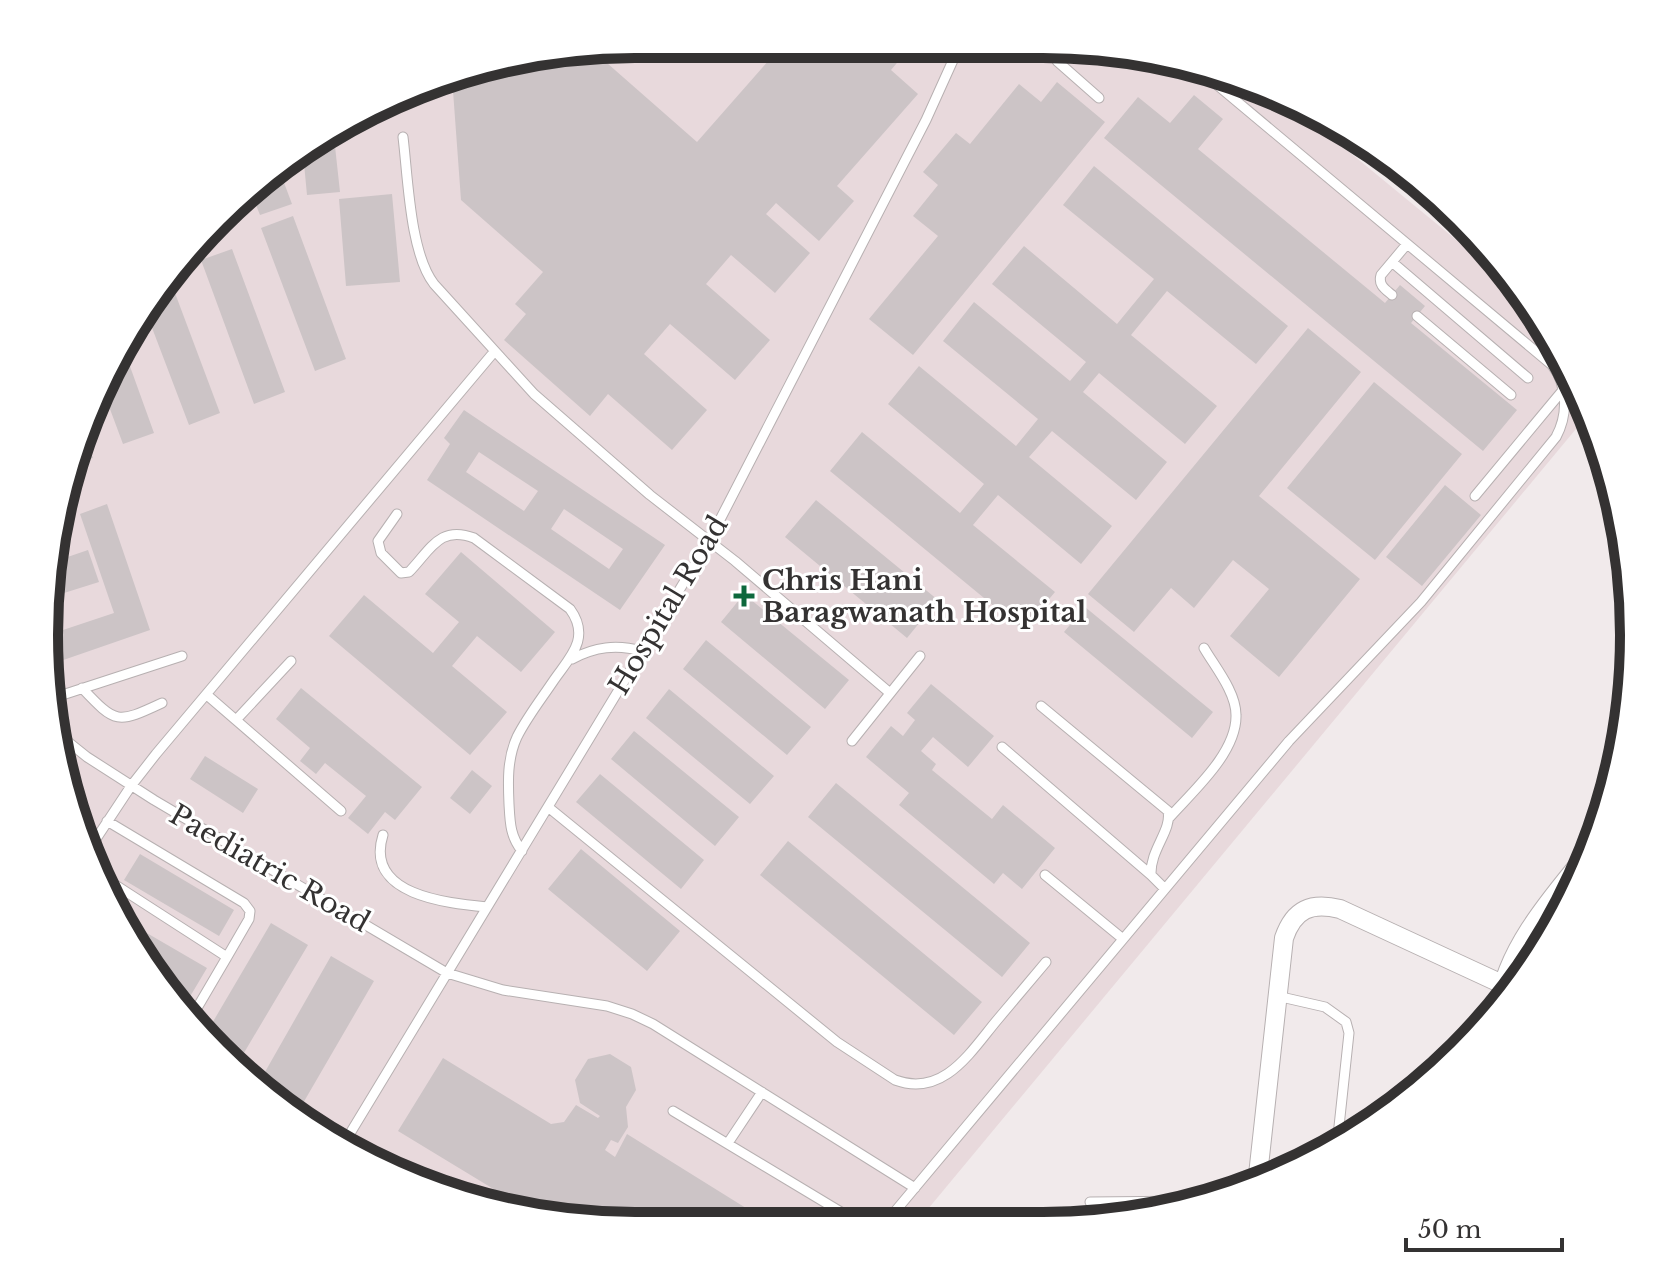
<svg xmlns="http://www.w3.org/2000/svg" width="1678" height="1270" viewBox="0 0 1678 1270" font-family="'Libre Baskerville',serif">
<rect width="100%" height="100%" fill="#f1eaeb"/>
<path fill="#e8d9dc" d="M635,44L1081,45L1196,64L1298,110L1527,298L1534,306L1590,412L918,1221H557L445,1194L307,1127L217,1053L144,964L76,825L45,673L55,519L105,373L191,245L339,123L482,64Z"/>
<path fill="#ccc4c6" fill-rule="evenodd" d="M783,44L912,45L891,70L918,94L837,186L854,201L819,241L776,203L766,214L810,253L775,293L731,255L706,284L770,340L735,380L670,324L644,354L707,410L672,450L608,394L590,416L504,340L526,314L515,304L543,272L461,200L452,77L482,64L598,49L599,56L697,142Z
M1057,82L1105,122L913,355L869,319L938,236L913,216L938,185L923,172L956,133L970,144L1019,84L1041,102Z
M1194,95L1223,119L1198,149L1385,303L1400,285L1425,306L1411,323L1517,410L1483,451L1104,138L1138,97L1170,123Z
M333,128L340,192L307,195L303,153Z
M1094,166L1288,326L1256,364L1167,291L1131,335L1217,406L1185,444L1099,373L1083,392L1167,462L1136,500L1052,431L1029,457L1112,526L1081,564L998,495L973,525L1055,592L1023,630L830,471L862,432L960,513L984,484L888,404L919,366L1016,446L1038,419L943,341L974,302L1070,381L1086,362L992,284L1024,246L1117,324L1154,279L1063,205Z
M280,172L292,204L260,215L252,195Z
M392,194L400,282L346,286L339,199Z
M293,216L346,359L315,371L261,228Z
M221,220L226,233L192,245V244Z
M232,249L285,392L254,404L201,260Z
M169,277L220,413L189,425L146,312Z
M1308,328L1361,372L1259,496L1360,579L1279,677L1230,636L1269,589L1233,560L1194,608L1171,588L1134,632L1088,594Z
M123,347L154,433L123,444L101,385L105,373Z
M1374,382L1462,454L1375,560L1287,488Z
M464,410L665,545L620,610L427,480L450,444L444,438ZM479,452L538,491L524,511L466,472ZM564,509L623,549L609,569L551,529Z
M84,435L93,458L74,464Z
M1445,485L1481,515L1422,586L1386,557Z
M816,500L938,600L907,638L785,537Z
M107,504L150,630L46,666L50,595L63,630L114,613L80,514Z
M88,550L99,582L64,593L53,562Z
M461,552L555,632L521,672L477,636L452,666L507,712L470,755L329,636L364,595L433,653L459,622L425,594Z
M744,594L849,680L825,709L721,622Z
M1085,607L1213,712L1192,738L1064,632Z
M706,640L811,727L787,755L683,669Z
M931,684L994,736L968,767L933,737L921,751L936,764L932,770L992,819L1003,805L1055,848L1022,889L1003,873L994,884L899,805L909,793L866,757L891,726L903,736L915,720L907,713Z
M301,688L422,787L395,820L385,812L368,834L348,818L366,796L325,763L316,774L300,761L310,748L276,719Z
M669,689L774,776L750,804L646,718Z
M634,731L739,817L715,846L611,759Z
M205,756L258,789L243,813L190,779Z
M472,770L492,786L470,814L450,798Z
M600,774L704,860L681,889L576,802Z
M836,783L1030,943L1002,977L808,817Z
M788,841L982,1002L954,1035L760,875Z
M581,849L680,931L647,971L548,889Z
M140,854L234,910L219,936L124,880Z
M121,918L207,968L182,1010L144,964Z
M271,923L308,945L235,1068L217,1053L204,1037Z
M331,956L374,981L295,1117L257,1086Z
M610,1054L631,1067L636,1090L626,1107L628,1127L618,1143L611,1140L605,1150L615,1157L627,1134L767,1221H689L678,1214L674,1221H557L538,1216L398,1131L443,1058L551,1124L564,1122L576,1105L598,1118L600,1116L580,1103L575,1080L588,1059Z"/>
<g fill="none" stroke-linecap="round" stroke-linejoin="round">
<g stroke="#b7b0b1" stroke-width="11">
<path id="service" d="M955,45L964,48L972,45
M1053,45L1057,61L1099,98
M403,137C408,178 410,253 434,284L534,394L650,495L735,561L890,693
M1392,262L1528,378
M1392,295C1385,289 1378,285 1381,275L1407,244
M1417,316L1511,395
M1475,496L1563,390
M397,514L378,541L381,553L401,573L409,572C431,549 440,525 474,538L570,609C591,638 570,657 554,680C542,698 527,717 517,737C507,759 508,782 509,804C510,822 510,836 522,851
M572,659C595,647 616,644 642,651
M82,688C116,724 117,724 162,703
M207,695L341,811
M50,699L182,656
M1041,706L1168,811C1172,831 1150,849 1151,875L1165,889
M236,720L291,661
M57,733L87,757L154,800L447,973L503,990L607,1006L632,1014L653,1024L915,1188
M852,741L920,656
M1002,747L1151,875
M548,807L837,1042L895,1080C944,1098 971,1051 998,1019C1014,1000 1030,981 1046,962
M1169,818C1192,792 1237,753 1236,715C1236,692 1215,667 1204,648
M107,821L244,903L250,911L249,919L227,957
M383,835C364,895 446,903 487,907
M88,851L131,786L156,754L494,352
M100,875L227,957L190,1020
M1045,875L1123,939
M1277,996L1325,1007L1346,1022L1349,1033L1337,1145
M673,1111L841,1212
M728,1143L762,1092
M343,1145L709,541L926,120L959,47
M1090,1202L1194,1201
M887,1221L1289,741L1421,602L1556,437C1568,415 1568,386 1552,365L1191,63"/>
</g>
<g stroke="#b7b0b1" stroke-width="20">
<path id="minor" d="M1499,1006C1505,948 1558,890 1594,846
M1257,1184L1284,938C1294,909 1311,902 1340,909L1502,984"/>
</g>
<use href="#service" stroke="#fff" stroke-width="9"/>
<use href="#minor" stroke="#fff" stroke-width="18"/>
</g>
<path fill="#0d683c" stroke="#fff" stroke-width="3" d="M740 584h8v8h8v8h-8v8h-8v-8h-8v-8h8z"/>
<g text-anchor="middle" stroke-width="6" stroke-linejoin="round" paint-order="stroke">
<g font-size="28" font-weight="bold" fill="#343232" stroke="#fff" text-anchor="start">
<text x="762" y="590">Chris Hani<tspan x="762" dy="32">Baragwanath Hospital</tspan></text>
</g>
<g font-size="28" fill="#343232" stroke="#fff">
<text transform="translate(668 605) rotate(-59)" y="10">Hospital Road</text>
<text transform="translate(270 868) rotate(30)" y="10">Paediatric Road</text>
</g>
</g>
<path d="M0 0H1678V1270H0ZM635 58H1043A577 577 0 0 1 1620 635V635A577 577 0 0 1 1043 1212H635A577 577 0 0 1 58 635V635A577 577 0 0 1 635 58Z" fill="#fff" fill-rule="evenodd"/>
<path fill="none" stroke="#343232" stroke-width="10" d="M635 58H1043A577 577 0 0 1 1620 635V635A577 577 0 0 1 1043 1212H635A577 577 0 0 1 58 635V635A577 577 0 0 1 635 58Z"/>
<path d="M1406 1238v12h156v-12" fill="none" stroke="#343232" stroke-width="4"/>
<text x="1418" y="1238" font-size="24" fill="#343232" stroke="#ffffff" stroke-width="6" paint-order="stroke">50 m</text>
</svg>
